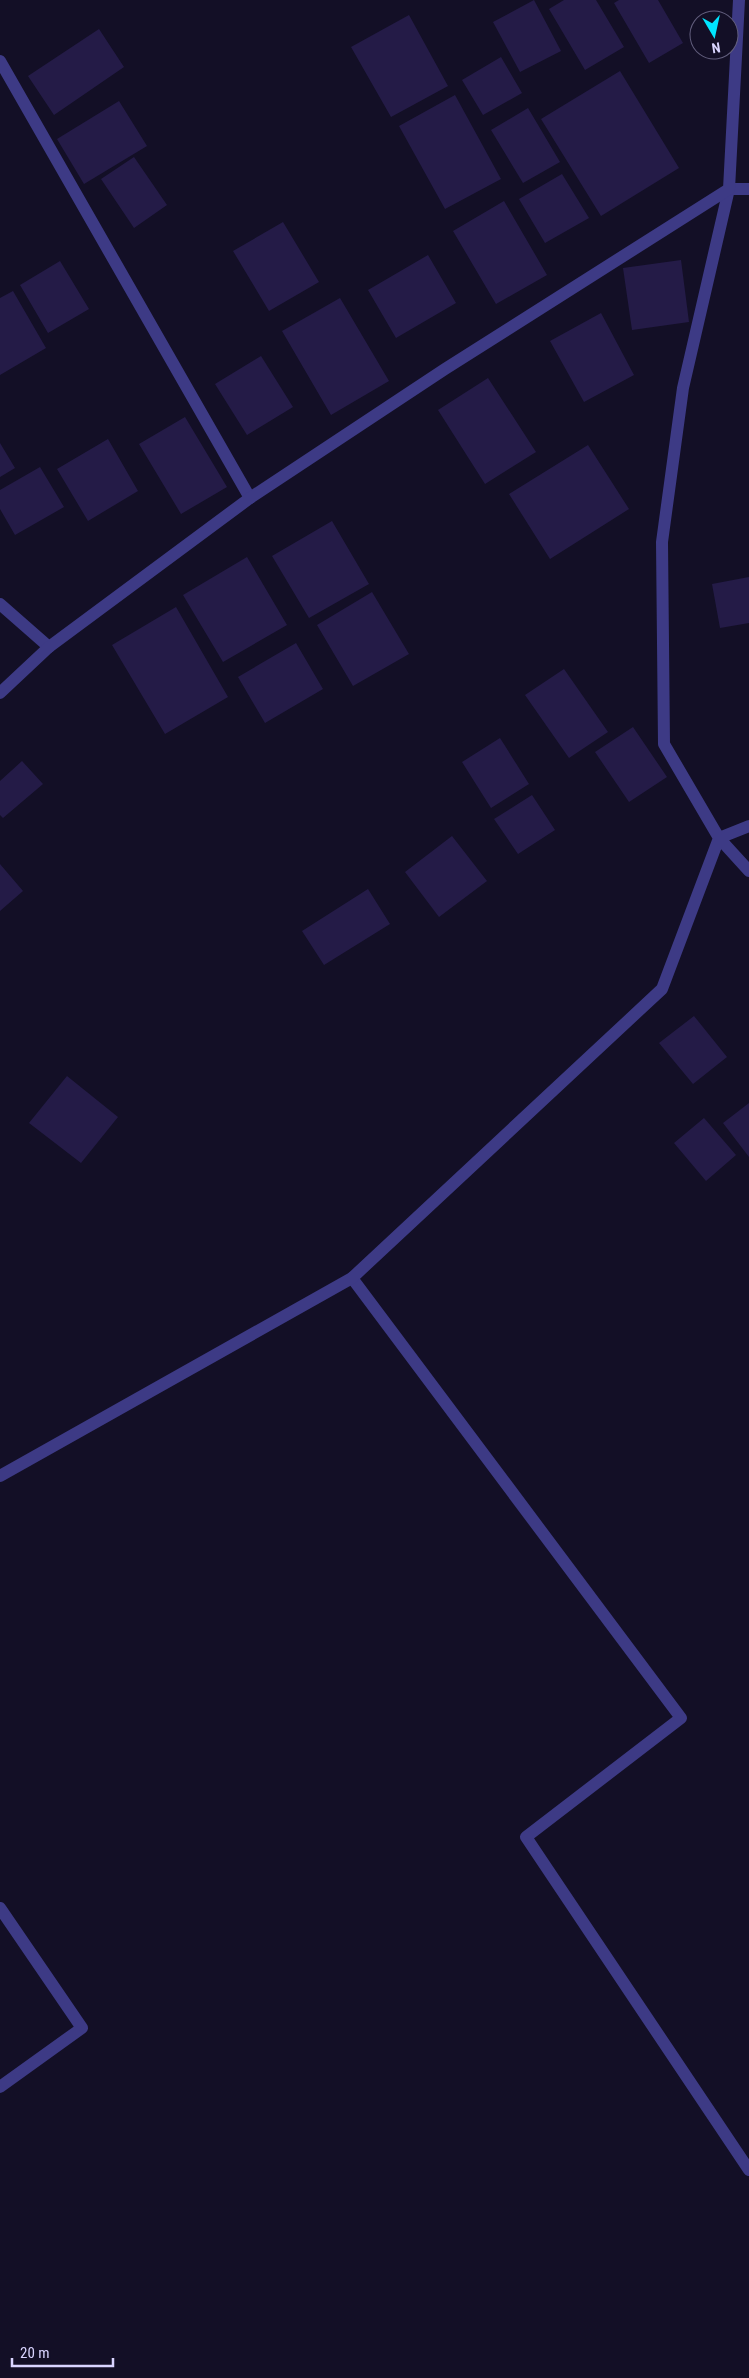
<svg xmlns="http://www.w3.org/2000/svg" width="749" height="2378" viewBox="0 0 749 2378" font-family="'Roboto Condensed',sans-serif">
<rect width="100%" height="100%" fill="#130f26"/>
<path fill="#241b47" d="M534,0L561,51L520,72L493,22Z
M564,0H596L624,47L585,70L549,9Z
M619,0H658L683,43L649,63L614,3Z
M409,15L448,86L391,117L351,47Z
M99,29L124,67L54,115L28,76Z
M501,57L522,93L483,115L462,80Z
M620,71L679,168L601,216L541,119Z
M455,95L501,179L445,209L399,126Z
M119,101L147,146L84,184L57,139Z
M528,108L560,162L523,183L491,130Z
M134,157L167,205L134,228L101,179Z
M562,174L589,218L545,243L519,199Z
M504,201L547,275L496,304L453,231Z
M283,222L319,282L269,311L233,251Z
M428,255L456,303L396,338L368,290Z
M681,260L689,322L632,330L623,268Z
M60,261L89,309L48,333L20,285Z
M13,291L46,348L0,375V298Z
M340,298L389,381L331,415L282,331Z
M601,313L634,375L584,402L550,341Z
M261,356L293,407L247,435L215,384Z
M488,378L536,452L485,484L438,410Z
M185,417L227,487L181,514L139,444Z
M108,439L138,491L88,521L57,469Z
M0,443L15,468L0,477Z
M588,445L629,509L550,559L509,494Z
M40,467L64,507L15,535L0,509V490Z
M332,521L369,584L309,618L272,556Z
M247,557L287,625L223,662L183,595Z
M749,577V623L720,628L712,584Z
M372,592L409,654L353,686L317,625Z
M176,607L228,697L165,734L112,645Z
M296,643L323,689L265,723L238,677Z
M564,669L608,732L569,758L525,695Z
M633,727L667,777L629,802L595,752Z
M500,738L529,784L491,808L462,762Z
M22,761L43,784L3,818L0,815V781Z
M532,795L555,830L518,854L494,819Z
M452,836L487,881L439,917L405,872Z
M0,864L23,891L0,911Z
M368,889L390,924L324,965L302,931Z
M694,1016L727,1057L693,1084L659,1043Z
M67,1076L118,1117L81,1163L29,1123Z
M749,1103V1157L723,1123Z
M704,1118L736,1155L706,1181L674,1143Z"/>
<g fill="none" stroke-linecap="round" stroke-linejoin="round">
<path stroke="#3d3a85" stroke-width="12" d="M352,1278L681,1718L526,1837L749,2170"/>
<path stroke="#3d3a85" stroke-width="12" d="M0,61L250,498
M749,189H729L683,388L662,542L664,744L719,838L749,826
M0,604L49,647
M0,1476L352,1278L662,989L719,838L749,871
M0,1908L82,2028L0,2087"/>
<path stroke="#3d3a85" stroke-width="12" d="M0,693L49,647L250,498L445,369L729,189L739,0"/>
</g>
<g transform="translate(714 35) rotate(171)"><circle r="24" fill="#130f26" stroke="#625e7d"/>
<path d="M0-4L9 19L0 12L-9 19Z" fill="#00e5ff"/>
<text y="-8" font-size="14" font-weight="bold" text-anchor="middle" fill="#d9d4ff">N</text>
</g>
<path d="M12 2358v8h101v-8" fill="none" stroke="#d9d4ff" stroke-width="2.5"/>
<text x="20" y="2358" font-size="15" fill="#d9d4ff" stroke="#130f26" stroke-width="4" paint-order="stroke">20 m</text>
</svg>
